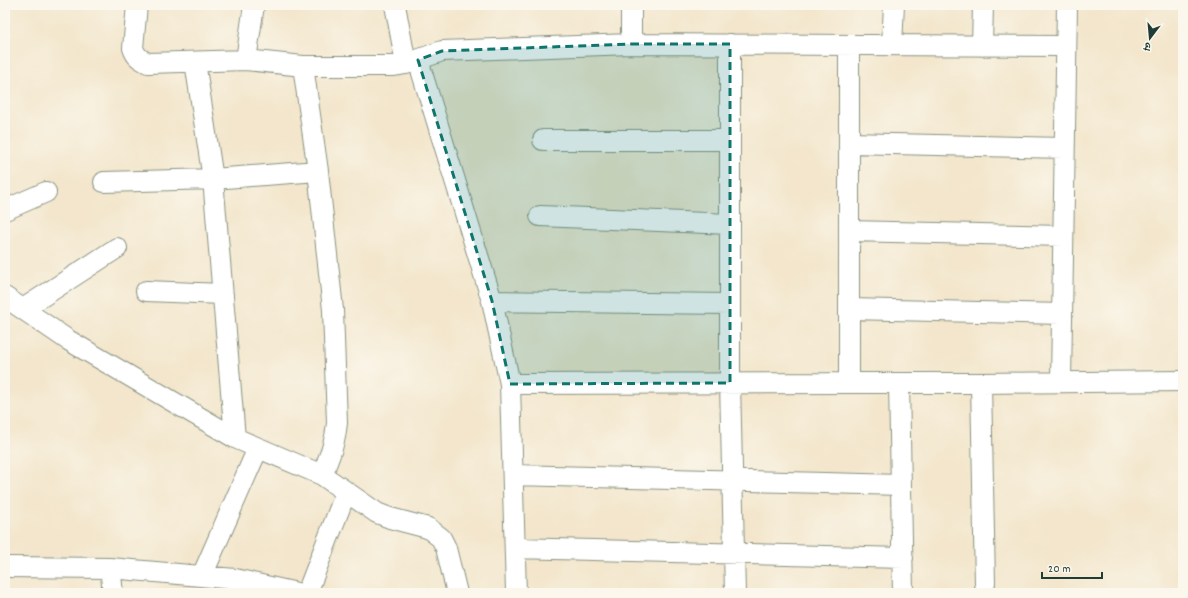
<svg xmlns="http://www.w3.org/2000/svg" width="1188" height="598" viewBox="0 0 1188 598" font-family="Dekko,'Playpen Sans Deva',sans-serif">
<rect width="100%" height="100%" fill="#fbf7ec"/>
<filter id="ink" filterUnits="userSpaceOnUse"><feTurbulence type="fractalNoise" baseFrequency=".025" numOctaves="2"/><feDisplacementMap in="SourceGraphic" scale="8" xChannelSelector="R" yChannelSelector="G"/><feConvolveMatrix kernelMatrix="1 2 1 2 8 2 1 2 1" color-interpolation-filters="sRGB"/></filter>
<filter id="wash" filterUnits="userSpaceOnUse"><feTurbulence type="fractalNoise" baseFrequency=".012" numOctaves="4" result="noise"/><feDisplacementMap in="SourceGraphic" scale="16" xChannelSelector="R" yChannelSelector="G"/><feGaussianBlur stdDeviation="0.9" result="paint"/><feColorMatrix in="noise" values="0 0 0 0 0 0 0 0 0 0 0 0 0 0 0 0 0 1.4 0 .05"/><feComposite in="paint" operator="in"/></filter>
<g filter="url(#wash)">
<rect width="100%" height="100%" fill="#f3e6cc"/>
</g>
<g filter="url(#ink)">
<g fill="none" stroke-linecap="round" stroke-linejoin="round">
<g stroke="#899280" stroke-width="22">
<path id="minor" d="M137,5L133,48C136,57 140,59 148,63L246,60L303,66H394L406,64L442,51L631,44L1066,46
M395,5L406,64
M631,44V5
M730,44V383L735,593
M892,45L894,5
M982,46L983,5
M246,60L254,5
M418,60L492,301L510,384L516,593
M195,62L213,179L235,438
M303,66L318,171L333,310L337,423C335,444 330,455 322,475
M543,140H730
M849,143L1064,148
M104,182L213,179L318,171
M5,210L46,192
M540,216L730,224
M849,231L1063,236
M146,291L223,294
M5,297L68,340L235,438L322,475L377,513L390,518L428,528L441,538L446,548L457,593
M492,301L729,304
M23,309L117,248
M849,309L1062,314
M1061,382L1067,5
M849,383V45
M899,383L903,593
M981,383L985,584
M510,384L849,383H981L1183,381
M513,475L901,485
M515,548L903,558
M5,567L110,568L235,579L297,593
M110,568L113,593
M202,576L258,448
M307,593L346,492"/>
</g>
<use href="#minor" stroke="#fff" stroke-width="20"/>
</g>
</g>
<path fill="#0f766e" fill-opacity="0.2" stroke="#0f766e" stroke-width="3" stroke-dasharray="8 5" stroke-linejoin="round" d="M631,44H730V383L510,384L492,301L418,60L442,51Z"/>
<rect width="1188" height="598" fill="none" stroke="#fbf7ec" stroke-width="20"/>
<g transform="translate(1150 38) rotate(196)" stroke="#fbf7ec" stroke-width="3" paint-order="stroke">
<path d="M0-3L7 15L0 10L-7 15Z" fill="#1f3d34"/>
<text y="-6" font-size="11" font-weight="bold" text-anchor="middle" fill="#1f3d34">उ</text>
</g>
<path d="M1042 572v6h60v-6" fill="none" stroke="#1f3d34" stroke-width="2"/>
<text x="1048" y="572" font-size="12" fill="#1f3d34" stroke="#fbf7ec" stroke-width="3" paint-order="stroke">20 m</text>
</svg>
